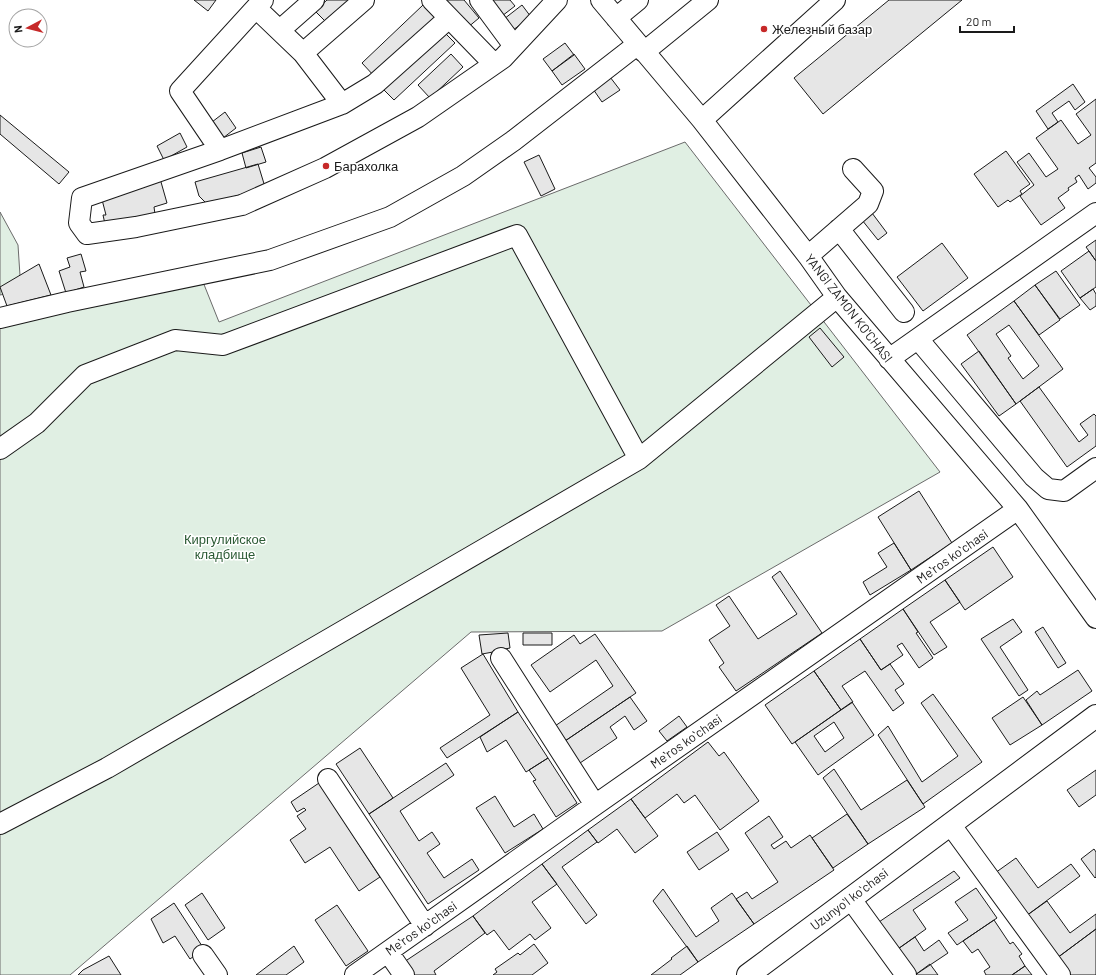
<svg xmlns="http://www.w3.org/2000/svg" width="1096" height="975" viewBox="0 0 1096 975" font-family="Barlow,sans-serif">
<rect width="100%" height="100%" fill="#fff"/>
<path fill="#e0efe3" stroke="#6a6a6a" d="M685,142L940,472L662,631L471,632L70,975H0V322L199,272L219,322Z
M0,212L18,245L21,291L0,295Z"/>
<path fill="#e6e6e6" stroke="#1a1a1a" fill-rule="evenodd" d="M194,0H216L208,11Z
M327,0H350L326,22L315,11Z
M442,0H464L479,18L467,28Z
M490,0H510L515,6L502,16Z
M889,0H962L823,114L794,78Z
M423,5L437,19L375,77L362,63Z
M522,5L531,17L513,30L504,19Z
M444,32L455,43L394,100L383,89Z
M565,43L574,55L552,71L543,59Z
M451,54L463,67L430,98L418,85Z
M574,54L585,69L562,85L552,71Z
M610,77L620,90L602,102L593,89Z
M1073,84L1085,102L1075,110L1069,101L1052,113L1058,122L1048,129L1036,111Z
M1096,99V163L1089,168L1096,177V183L1088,189L1079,175L1075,178L1077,182L1068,188L1069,190L1058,198L1065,208L1041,225L1020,196L1034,185L1017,162L1029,153L1046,177L1058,169L1036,138L1061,120L1078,144L1091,135L1076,114Z
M225,112L236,128L223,138L212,122Z
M0,115L69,172L59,184L0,134Z
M180,133L187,147L164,160L157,146Z
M261,147L266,162L246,168L242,153Z
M1006,151L1030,184L1020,191L1022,194L1010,202L1008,200L998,207L974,174Z
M539,155L555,189L541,196L524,162Z
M258,164L265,187L210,204L206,203L199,196L195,182Z
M159,175L167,203L154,207L155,214L105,224L103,215H106L100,192Z
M872,213L887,233L878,240L862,220Z
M1096,240V261L1086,247Z
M942,243L968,278L923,311L897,277Z
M1089,251L1096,261V287L1080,298L1061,271Z
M81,254L86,271L80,272L84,287L66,293L59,271L70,267L67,258Z
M39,264L51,295L7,306L0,287Z
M1056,271L1080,305L1060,319L1035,285Z
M1035,285L1060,320L1039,335L1014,301Z
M1093,289L1096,294V306L1090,310L1080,298Z
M1014,301L1063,369L1016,404L967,335ZM1009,325L1039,366L1023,379L1008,358L1011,356L996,334Z
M820,328L844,357L832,367L809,337Z
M979,351L1016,404L999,416L961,364Z
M1039,387L1079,442L1088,435L1080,424L1094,414L1096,416V446L1067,467L1020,401Z
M919,491L952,543L911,570L878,517Z
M894,543L911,570L870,595L863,582L887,567L878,553Z
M993,547L1013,577L965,610L945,580Z
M780,571L822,633L736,691L719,667L724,663L709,640L730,626L716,605L729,596L758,639L797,614L772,577Z
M945,580L960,602L930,622L947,647L934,655L903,609Z
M903,609L918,632L916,633L933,658L919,668L902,643L897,646L903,655L881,670L860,639Z
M1013,619L1022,632L1000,647L1028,690L1019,696L981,639Z
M1043,627L1066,663L1058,668L1035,632Z
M508,633L510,648L500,650L495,657L493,652L482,654L479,635Z
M523,633H552V645H523Z
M595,634L636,693L565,741L555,726L613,686L596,660L550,692L531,665L574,635L580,644Z
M860,639L881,670L890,664L904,684L895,690L904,703L893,711L865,671L842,686L853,702L841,710L814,671Z
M483,654L518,712L447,758L440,748L490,715L461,668Z
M1078,670L1092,691L1042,725L1026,700L1037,691L1040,695Z
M814,671L841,710L792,744L765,705Z
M933,694L982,762L923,804L878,735L888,726L922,782L958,756L921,703Z
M630,697L647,721L634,730L625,716L610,727L617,738L580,763L565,741Z
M1023,697L1042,725L1010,745L992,718Z
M852,702L874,735L818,775L795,742ZM834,722L844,738L825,752L814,736Z
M518,712L548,758L526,772L506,740L487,752L480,737Z
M679,716L687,727L667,741L659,731Z
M708,742L719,756L724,752L759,801L720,830L695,795L684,803L677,794L645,818L631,799Z
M360,748L393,798L369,814L336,764Z
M548,758L577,803L556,817L533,781L536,780L529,770Z
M446,763L454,775L400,811L419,841L432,832L440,844L427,853L444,878L472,859L479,870L428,904L369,814Z
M834,769L861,810L907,780L925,807L868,844L823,778Z
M1096,770V795L1079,807L1067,790Z
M319,783L380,877L359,891L330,847L305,863L290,840L306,829L297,816L306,810L304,808L297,812L291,802Z
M495,796L514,827L534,814L543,829L505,853L476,808Z
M631,799L658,836L635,853L617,829L598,843L588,830Z
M847,814L868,844L833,868L812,838Z
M769,816L783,837L771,845L774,849L786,841L791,848L810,835L834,870L754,924L736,899L747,892L752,899L778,882L745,833Z
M588,830L597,842L562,867L597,915L586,924L542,864Z
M717,832L729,850L699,870L687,852Z
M1094,849L1096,852V877L1095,878L1081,859Z
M1016,858L1038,888L1071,864L1080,876L1026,916L995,873Z
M542,864L557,884L532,902L551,928L535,940L530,934L509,950L494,930L487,935L473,916Z
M954,871L960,878L913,910L926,929L895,951L876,924Z
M976,888L997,918L957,945L948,933L968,920L955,902Z
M663,889L696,937L719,921L711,908L732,893L754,924L698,962L653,901Z
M202,893L225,928L208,940L185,905Z
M1047,901L1070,933L1096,914V929L1057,958L1026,916Z
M174,903L204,949L190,959L175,936L163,943L151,919Z
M337,905L368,951L346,966L315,920Z
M473,916L485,933L434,971L436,975H414L404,962Z
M994,920L1010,944L1013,942L1022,954L1019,956L1025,966L1012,975H986L984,971L990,967L978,949L972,953L963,941Z
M1096,929V975H1069L1057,958Z
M915,937L924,951L939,940L948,953L915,975L895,951Z
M534,944L548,963L532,975H493L497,972L495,969L518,953L520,955Z
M294,946L304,962L286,975H256Z
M687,946L698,962L680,975H651L672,959L671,958Z
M109,956L121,975H78L83,970Z
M930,964L938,975H915Z
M1025,966L1032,975H1012Z"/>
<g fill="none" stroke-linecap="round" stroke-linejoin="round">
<g stroke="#1a1a1a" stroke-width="22">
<path id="minor" d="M432,0L494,64
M480,0L514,46
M601,0L702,120L808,256L837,297L1018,509L1096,618
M256,8L303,53L342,104
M449,18L375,84L342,104L220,150L82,198L79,223L87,234L136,227L242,205L325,168L418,117L503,58L557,0
M616,18L638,0
M280,30L314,0
M644,52L708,0
M303,53L364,0
M702,120L835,0
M220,150L180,91L263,0
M839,229L904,312
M808,256L868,204L873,191L853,169
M0,318L67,302L270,260L390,217L463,176L513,141L638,44
M918,339L1034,477L1048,489L1064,491L1096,468
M889,359L1096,213
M0,449L37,423L85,375L175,340L223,345L517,235L639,459
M501,658L595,805
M328,779L425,926
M0,824L107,768L639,459L837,297
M950,824L1060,975
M850,898L906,975
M388,952L404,975
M203,955L217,975
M355,975L595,805L1018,509"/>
</g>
<g stroke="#1a1a1a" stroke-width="24">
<path id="major" d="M748,975L1096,716"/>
</g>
<use href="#minor" stroke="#fff" stroke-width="20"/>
<use href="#major" stroke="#fff" stroke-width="22"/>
</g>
<g fill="#c62828" stroke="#fff" stroke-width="1.5">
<circle cx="764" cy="29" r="4"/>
<circle cx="326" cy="166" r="4"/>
</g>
<g text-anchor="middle" stroke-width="3" stroke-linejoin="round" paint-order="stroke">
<g font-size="13" fill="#1a1a1a" stroke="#fff" text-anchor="start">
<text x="772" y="34">Железный базар</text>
<text x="334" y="171">Барахолка</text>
</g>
<g font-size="13" fill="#1a1a1a" stroke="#fff">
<text transform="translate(849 308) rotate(52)" y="5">YANGI ZAMON KO'CHASI</text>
<text transform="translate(952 556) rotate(-35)" y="5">Meʻros koʻchasi</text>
<text transform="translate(686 741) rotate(-35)" y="5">Meʻros koʻchasi</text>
<text transform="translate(849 899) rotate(-37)" y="5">Uzunyoʻl koʻchasi</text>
<text transform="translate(421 928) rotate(-35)" y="5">Meʻros koʻchasi</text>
</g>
<g font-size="13" fill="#2b5a34" stroke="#fff">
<text x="225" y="544">Киргулийское<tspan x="225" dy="15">кладбище</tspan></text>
</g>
</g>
<g transform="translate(28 28) rotate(263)"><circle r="19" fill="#ffffff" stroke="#a3a3a3"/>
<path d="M0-3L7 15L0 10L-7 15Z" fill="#c62828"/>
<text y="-6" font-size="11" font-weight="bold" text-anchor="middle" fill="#1a1a1a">N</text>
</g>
<path d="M960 26v6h54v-6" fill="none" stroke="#1a1a1a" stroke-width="2"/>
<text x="966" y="26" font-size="12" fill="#1a1a1a" stroke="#ffffff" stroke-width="3" paint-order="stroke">20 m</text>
</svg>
